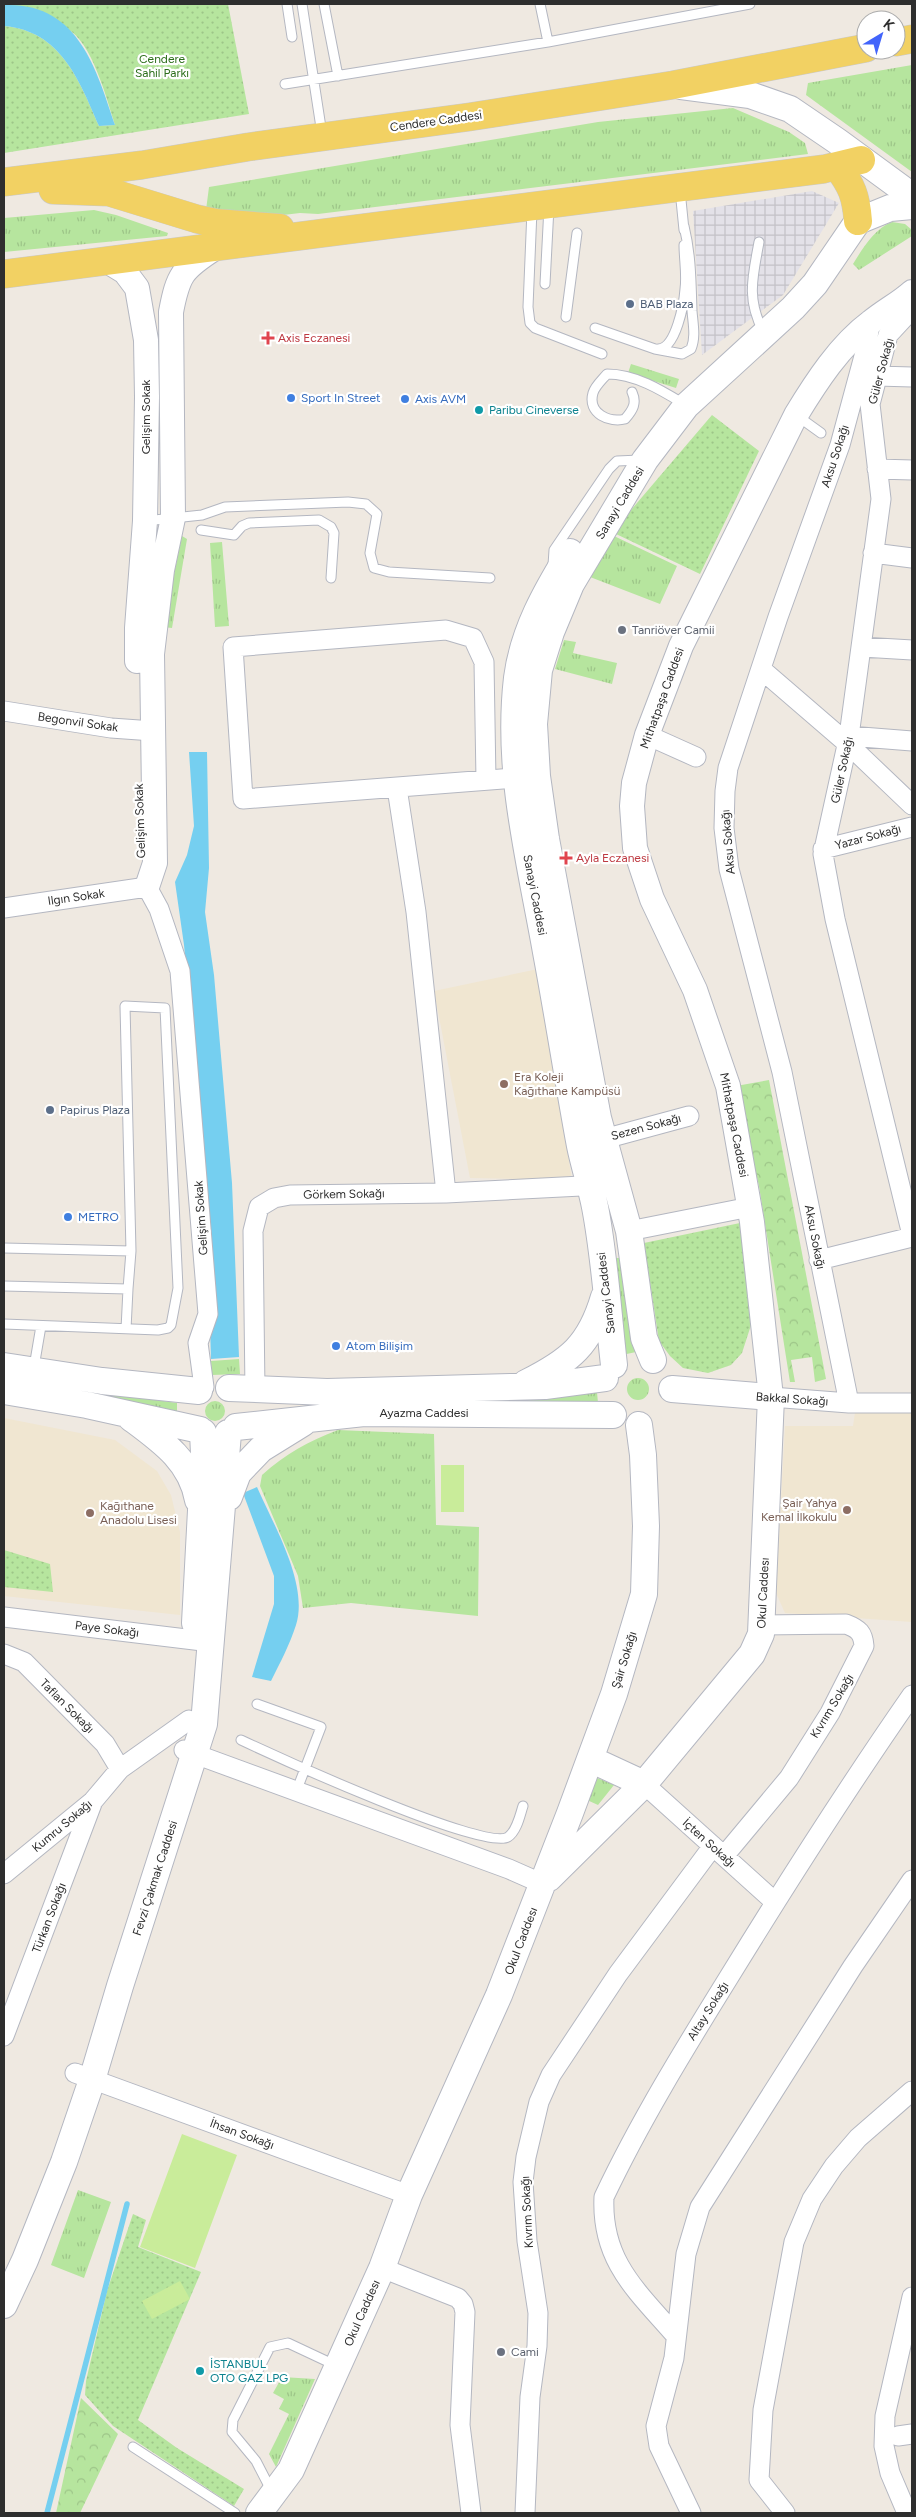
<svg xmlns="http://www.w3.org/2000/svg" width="916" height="2517" viewBox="0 0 916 2517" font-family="Figtree,sans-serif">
<defs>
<pattern id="industrial-grid" width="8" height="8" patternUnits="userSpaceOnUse" patternTransform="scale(1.25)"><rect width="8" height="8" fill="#e3e1e8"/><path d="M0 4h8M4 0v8" fill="none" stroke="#c3c1c7"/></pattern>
<pattern id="grass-tufts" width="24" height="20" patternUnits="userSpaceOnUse" patternTransform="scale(1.25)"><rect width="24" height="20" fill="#b6e59e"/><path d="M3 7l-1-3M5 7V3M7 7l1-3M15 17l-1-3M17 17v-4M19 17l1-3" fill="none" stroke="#9dc588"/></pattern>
<pattern id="forest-crowns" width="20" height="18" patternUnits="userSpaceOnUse" patternTransform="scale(1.25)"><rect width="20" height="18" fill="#b6e59e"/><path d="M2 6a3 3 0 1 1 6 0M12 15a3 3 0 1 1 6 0" fill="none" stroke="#9dc588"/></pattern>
<pattern id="park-dots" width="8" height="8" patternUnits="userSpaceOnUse" patternTransform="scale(1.25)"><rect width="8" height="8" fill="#b6e59e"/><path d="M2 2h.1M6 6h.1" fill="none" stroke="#9dc588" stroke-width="1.8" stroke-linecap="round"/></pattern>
</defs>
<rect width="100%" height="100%" fill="#efe9e1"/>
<path fill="url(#industrial-grid)" d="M812,191L839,203L783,295L702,355L693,211Z"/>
<path fill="#f0e6d1" d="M538,969L572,1180L470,1178L434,991Z
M856,1406L912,1408V1622L785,1613L776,1593L785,1426H853Z
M4,1418L115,1440L157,1471L171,1495L180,1532V1615L4,1596Z"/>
<path fill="url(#grass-tufts)" d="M912,65V172L806,95L808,83Z
M733,108L789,132L805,143L808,154L318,214L300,213L250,219L206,210L209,187L598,122Z
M94,210L116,215L168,233L167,236L4,252V218Z
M892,222L905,224L912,230V236L859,270L853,264C863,248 874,229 892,222Z
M631,364L679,379L676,388L628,373Z
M182,536L187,539L172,628L163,627Z
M614,536L677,566L660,604L590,577Z
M222,542L229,626L215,627L210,543Z
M564,640L576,642L573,653L617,663L612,684L555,669Z
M611,1258H619L622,1268L636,1352L622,1355Z
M239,1359L240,1374L212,1375L211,1361Z
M627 1389a11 11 0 1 1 22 0a11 11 0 1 1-22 0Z
M79,1389L177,1403V1414L78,1392Z
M597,1392L598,1403L505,1400L506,1397Z
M205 1411a10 10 0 1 1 20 0a10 10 0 1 1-20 0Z
M338,1430L434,1434L436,1525L479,1527L478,1616L351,1603L303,1608L298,1576L260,1486L262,1475C285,1454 309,1441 338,1430Z
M595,1777L614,1785L598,1805L587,1800Z
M78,2190L111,2202L84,2278L51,2265Z
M282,2377L315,2379L276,2467L269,2454L289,2414L279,2409L284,2399L273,2393Z"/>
<path fill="url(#forest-crowns)" d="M769,1080L826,1379L815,1382L812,1357L791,1360L795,1382H790L759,1186L736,1086Z
M81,2398L118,2434L80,2513H56Z"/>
<path fill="url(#park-dots)" d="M4,4H228L249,114L4,153V26C61,31 79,80 99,126L115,125C107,100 92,41 67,29C48,19 21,13 4,4Z
M712,415L759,451L700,574L616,534L631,510Z
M740,1223L752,1322L742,1353L731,1365L708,1373L683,1368L670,1356L659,1341L644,1243Z
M4,1550L50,1564L53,1592L4,1587Z
M133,2214L146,2220L138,2247L201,2272L138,2420L177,2448L244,2489L234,2506L113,2426L85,2395L86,2381L107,2291Z"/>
<path fill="#c9ec9a" d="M441,1465H464V1512H441Z
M182,2134L237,2155L195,2268L140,2247Z
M180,2281L190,2299L152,2319L142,2301Z"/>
<path fill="#75cff0" d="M4,5C78,2 96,68 115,125L99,126C79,80 61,31 4,26Z
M189,752H207L209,868L205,912L214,975L232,1183L239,1357L211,1359L205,1164L184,945L175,882L187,855L194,826Z
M257,1487C273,1524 309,1584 296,1625C290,1644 280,1663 271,1681L252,1677L274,1604V1576L243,1493Z"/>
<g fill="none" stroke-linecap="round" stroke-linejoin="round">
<path stroke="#75cff0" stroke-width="5.5" d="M47,2513L127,2204"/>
<g stroke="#b4b7c1" stroke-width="11">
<path id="service" d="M287,4L292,37
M302,4L322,134
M324,4L338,76
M540,4L548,42
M285,84L548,42L750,4
M680,190L684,230
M532,210L528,307L530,323L535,328L602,354
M759,242C753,276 746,298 763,331
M545,284L549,207
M566,317L577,233
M595,328L655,349L682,354L691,349C696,337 693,324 692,311C691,281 691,255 684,226
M658,349C676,349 684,303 685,289C687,275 684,259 684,245
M632,392C637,403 633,410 625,419C610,423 587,414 593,393C595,386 602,380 607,374C635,374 661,390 684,404
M796,415L821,433
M145,521L202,515L225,507L348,502L366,504L377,514L370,553L374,568L389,572L490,578
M201,530L234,535L242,526L249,523L319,520L331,527L334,533L331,578
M553,565L554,550L609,469L617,461L640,460
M4,1248L131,1251
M4,1286L128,1289L126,1329
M4,1324L158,1330L168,1328L171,1325L178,1288L165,1008L125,1006L131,1251L128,1289
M34,1367L41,1326
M257,1704L321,1727L296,1792
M241,1740C275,1756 485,1852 508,1837C517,1831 520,1815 523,1806
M133,2447L235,2513
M271,2490L256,2461L232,2432L233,2420L270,2347L288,2343L337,2366"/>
</g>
<g stroke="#b4b7c1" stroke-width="21">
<path id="minor" d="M912,309L888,335L870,404L881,499L849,736L823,854L835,919L912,1235
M877,376L912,377
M877,469L912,470
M873,553L912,558
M862,647L912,650
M761,669L848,744L912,805
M4,711L111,728L153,731
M647,735L696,757
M849,736L912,741
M486,780L484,662L473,638L446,630L233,647L243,799L528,777
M397,788L416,912L446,1193
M823,849L912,827
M4,908L147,887L159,909L180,971L208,1314L198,1343L204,1387
M604,1139L689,1116
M629,1231L750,1207
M819,1260L912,1237
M255,1390L253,1231L259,1207L274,1198L290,1195L446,1193L601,1185
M771,1397L849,1403H912
M849,1403L782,1072L729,869L724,828L725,791L728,768L778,617L840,445L867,345L870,322
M4,1617L211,1642
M4,1654L24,1662L105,1744L120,1769
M184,1750L509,1869L543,1884
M644,1784L775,1902
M724,1856L789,1778L830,1713L864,1646C863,1633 859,1629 846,1624L761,1625
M4,1874L93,1801L120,1769L189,1720
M4,2036L93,1801
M75,2073L409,2195
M382,2268L458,2298L463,2304L465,2312L460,2425L471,2513
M676,2336C637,2291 601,2261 604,2197C640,2121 685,2048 729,1977C788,1881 848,1787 912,1695
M898,2436L912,2434
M525,2513L530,2397L537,2346L538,2313L527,2241L523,2182L526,2157L539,2102L551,2075L618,1974L713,1846
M691,2513L659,2446L656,2426L674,2358L686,2254L700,2207L853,1966L912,1880
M785,2513L759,2480L763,2410L794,2242L812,2199L834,2166L858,2138L912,2091
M907,2513L890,2473L884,2446L885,2416L912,2297"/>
</g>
<g stroke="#b4b7c1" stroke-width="26">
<path id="tertiary" d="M107,261L125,272L137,288L146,340L147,397L145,521L137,628V661
M147,887L155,863L152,654L162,570L173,518L171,312C178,275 182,269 215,248
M771,1397L752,1222L728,1086L695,990L652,899L635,848L632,806L634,783L647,735L681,646L796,415C816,382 840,345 871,322C884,311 900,303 912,292"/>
</g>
<g stroke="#b4b7c1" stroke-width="28">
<path id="secondary" d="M681,86L750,95L790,109L837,141L912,196
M570,552C546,591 523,631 517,678C506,772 530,861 546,952C558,1016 568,1081 580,1146C584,1166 591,1186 595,1207C605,1259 608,1313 614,1365
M653,1360L644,1338L629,1231L598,1118L546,839L537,776L534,724L539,670L551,632L571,584L645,460L686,406L793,308L815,284L858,221L890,208L912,206
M4,1366L102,1381L199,1391
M526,1383C570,1361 590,1345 604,1297
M229,1388L327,1392L545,1386L605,1378
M4,1391L87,1405L200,1430
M131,1418C162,1441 191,1461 198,1500
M236,1427L364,1413L613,1415
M229,1497L238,1473L261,1449L303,1423
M195,1623L204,1454L203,1432
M590,1759L644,1784
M549,1878L644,1784L752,1654L761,1634L771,1397L672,1389
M4,2305L25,2260L64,2162L92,2080L120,1986L204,1724L228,1433
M259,2513L291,2470L382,2268L409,2195L499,1995L570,1813L614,1694L644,1594L646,1526L643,1455L639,1425"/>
</g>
<g stroke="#c9c9c9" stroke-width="29">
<path id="primary" d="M896,42L912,39
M837,166C852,186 856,196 858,221
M4,182L142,165L248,147L469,117L673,85L866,48
M53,190L109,192L197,219L216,223L280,228
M4,274C277,240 550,205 824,169L861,160"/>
</g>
<use href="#service" stroke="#fff" stroke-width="9"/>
<use href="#minor" stroke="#fff" stroke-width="19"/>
<use href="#tertiary" stroke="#fff" stroke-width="24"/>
<use href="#secondary" stroke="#fff" stroke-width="26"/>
<use href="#primary" stroke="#f2d163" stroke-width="28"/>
</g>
<g fill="#5c6f8a" stroke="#fff" stroke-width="2">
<circle cx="630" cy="304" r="5"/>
<circle cx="50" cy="1110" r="5"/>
</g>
<g fill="#e0444e" stroke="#fff" stroke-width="2">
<path d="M265.5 330.5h5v5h5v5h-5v5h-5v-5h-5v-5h5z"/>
<path d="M563.5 850.5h5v5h5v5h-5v5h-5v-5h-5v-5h5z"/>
</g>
<g fill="#3f7fe0" stroke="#fff" stroke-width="2">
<circle cx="291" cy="398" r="5"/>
<circle cx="405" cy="399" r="5"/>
<circle cx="68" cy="1217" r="5"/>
<circle cx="336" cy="1346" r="5"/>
</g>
<g fill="#0f9aa8" stroke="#fff" stroke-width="2">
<circle cx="479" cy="410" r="5"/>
<circle cx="200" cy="2371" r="5"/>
</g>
<g fill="#6b7280" stroke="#fff" stroke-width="2">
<circle cx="622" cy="630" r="5"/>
<circle cx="501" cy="2352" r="5"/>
</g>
<g fill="#8d6e63" stroke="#fff" stroke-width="2">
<circle cx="504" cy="1084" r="5"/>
<circle cx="847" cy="1510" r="5"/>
<circle cx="90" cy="1513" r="5"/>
</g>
<g text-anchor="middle" stroke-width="4.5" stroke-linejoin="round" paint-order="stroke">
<g font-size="12" fill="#2c6e1b" stroke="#fff">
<text x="162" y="63">Cendere<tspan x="162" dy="14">Sahil Parkı</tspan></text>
</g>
<g font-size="12" fill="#2e2e2e" stroke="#fff">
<text transform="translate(436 121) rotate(-8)" y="4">Cendere Caddesi</text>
<text transform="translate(881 371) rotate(-75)" y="4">Güler Sokağı</text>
<text transform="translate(146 417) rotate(-90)" y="4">Gelişim Sokak</text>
<text transform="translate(835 456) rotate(-72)" y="4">Aksu Sokağı</text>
<text transform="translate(620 503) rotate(-59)" y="4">Sanayi Caddesi</text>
<text transform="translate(662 698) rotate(-70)" y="4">Mithatpaşa Caddesi</text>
<text transform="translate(78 722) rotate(8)" y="4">Begonvil Sokak</text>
<text transform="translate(842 770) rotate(-78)" y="4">Güler Sokağı</text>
<text transform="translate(140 821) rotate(-92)" y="4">Gelişim Sokak</text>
<text transform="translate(868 837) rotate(-15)" y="4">Yazar Sokağı</text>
<text transform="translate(728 842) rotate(-95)" y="4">Aksu Sokağı</text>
<text transform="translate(535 895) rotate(79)" y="4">Sanayi Caddesi</text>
<text transform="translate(76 897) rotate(-8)" y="4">Ilgın Sokak</text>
<text transform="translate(734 1125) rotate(79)" y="4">Mithatpaşa Caddesi</text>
<text transform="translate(646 1127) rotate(-15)" y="4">Sezen Sokağı</text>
<text transform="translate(344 1194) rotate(-1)" y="4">Görkem Sokağı</text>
<text transform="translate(201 1218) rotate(-94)" y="4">Gelişim Sokak</text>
<text transform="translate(815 1237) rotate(79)" y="4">Aksu Sokağı</text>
<text transform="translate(606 1293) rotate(-97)" y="4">Sanayi Caddesi</text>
<text transform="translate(792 1399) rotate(4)" y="4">Bakkal Sokağı</text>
<text x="424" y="1417">Ayazma Caddesi</text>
<text transform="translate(763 1593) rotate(-87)" y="4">Okul Caddesı</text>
<text transform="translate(107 1629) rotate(7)" y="4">Paye Sokağı</text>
<text transform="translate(624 1660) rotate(-73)" y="4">Şair Sokağı</text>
<text transform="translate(67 1706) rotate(45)" y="4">Taflan Sokağı</text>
<text transform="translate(832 1706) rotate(-59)" y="4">Kıvrım Sokağı</text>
<text transform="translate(62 1826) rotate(-40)" y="4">Kumru Sokağı</text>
<text transform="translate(709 1843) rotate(42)" y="4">İçten Sokağı</text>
<text transform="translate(155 1878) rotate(-72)" y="4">Fevzi Çakmak Caddesi</text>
<text transform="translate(49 1918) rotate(-69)" y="4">Türkan Sokağı</text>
<text transform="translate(521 1941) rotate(-69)" y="4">Okul Caddesı</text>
<text transform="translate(708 2011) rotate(-58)" y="4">Altay Sokağı</text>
<text transform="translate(242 2134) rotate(20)" y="4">İhsan Sokağı</text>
<text transform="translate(527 2212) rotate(-93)" y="4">Kıvrım Sokağı</text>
<text transform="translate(362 2313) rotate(-66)" y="4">Okul Caddesı</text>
</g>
<g font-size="12" fill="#4e5e75" stroke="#fff" text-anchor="start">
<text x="640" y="308">BAB Plaza</text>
<text x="60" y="1114">Papirus Plaza</text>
</g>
<g font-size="12" fill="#be3a42" stroke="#fff" text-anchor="start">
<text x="278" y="342">Axis Eczanesi</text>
<text x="576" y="862">Ayla Eczanesi</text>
</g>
<g font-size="12" fill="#366cbe" stroke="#fff" text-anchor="start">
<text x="301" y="402">Sport In Street</text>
<text x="415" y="403">Axis AVM</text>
<text x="78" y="1221">METRO</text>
<text x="346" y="1350">Atom Bilişim</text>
</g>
<g font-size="12" fill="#0d838f" stroke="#fff" text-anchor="start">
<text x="489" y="414">Paribu Cineverse</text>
<text x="210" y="2368">İSTANBUL<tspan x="210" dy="14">OTO GAZ LPG</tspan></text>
</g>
<g font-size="12" fill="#5b616d" stroke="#fff" text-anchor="start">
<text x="632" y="634">Tanriöver Camii</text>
<text x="511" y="2356">Cami</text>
</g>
<g font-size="12" fill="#785e54" stroke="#fff" text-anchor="start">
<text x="514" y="1081">Era Koleji<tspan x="514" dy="14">Kağıthane Kampüsü</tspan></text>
<text x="837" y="1507" text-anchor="end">Şair Yahya<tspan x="837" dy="14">Kemal İlkokulu</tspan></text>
<text x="100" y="1510">Kağıthane<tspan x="100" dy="14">Anadolu Lisesi</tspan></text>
</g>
</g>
<rect width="916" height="2517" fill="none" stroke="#2e2e2e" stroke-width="10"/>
<g transform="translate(881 35) rotate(38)"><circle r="24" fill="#ffffff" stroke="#ababab"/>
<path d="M0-4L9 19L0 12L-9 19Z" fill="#4264fb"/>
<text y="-8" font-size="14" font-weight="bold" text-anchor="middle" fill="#2e2e2e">K</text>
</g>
</svg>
